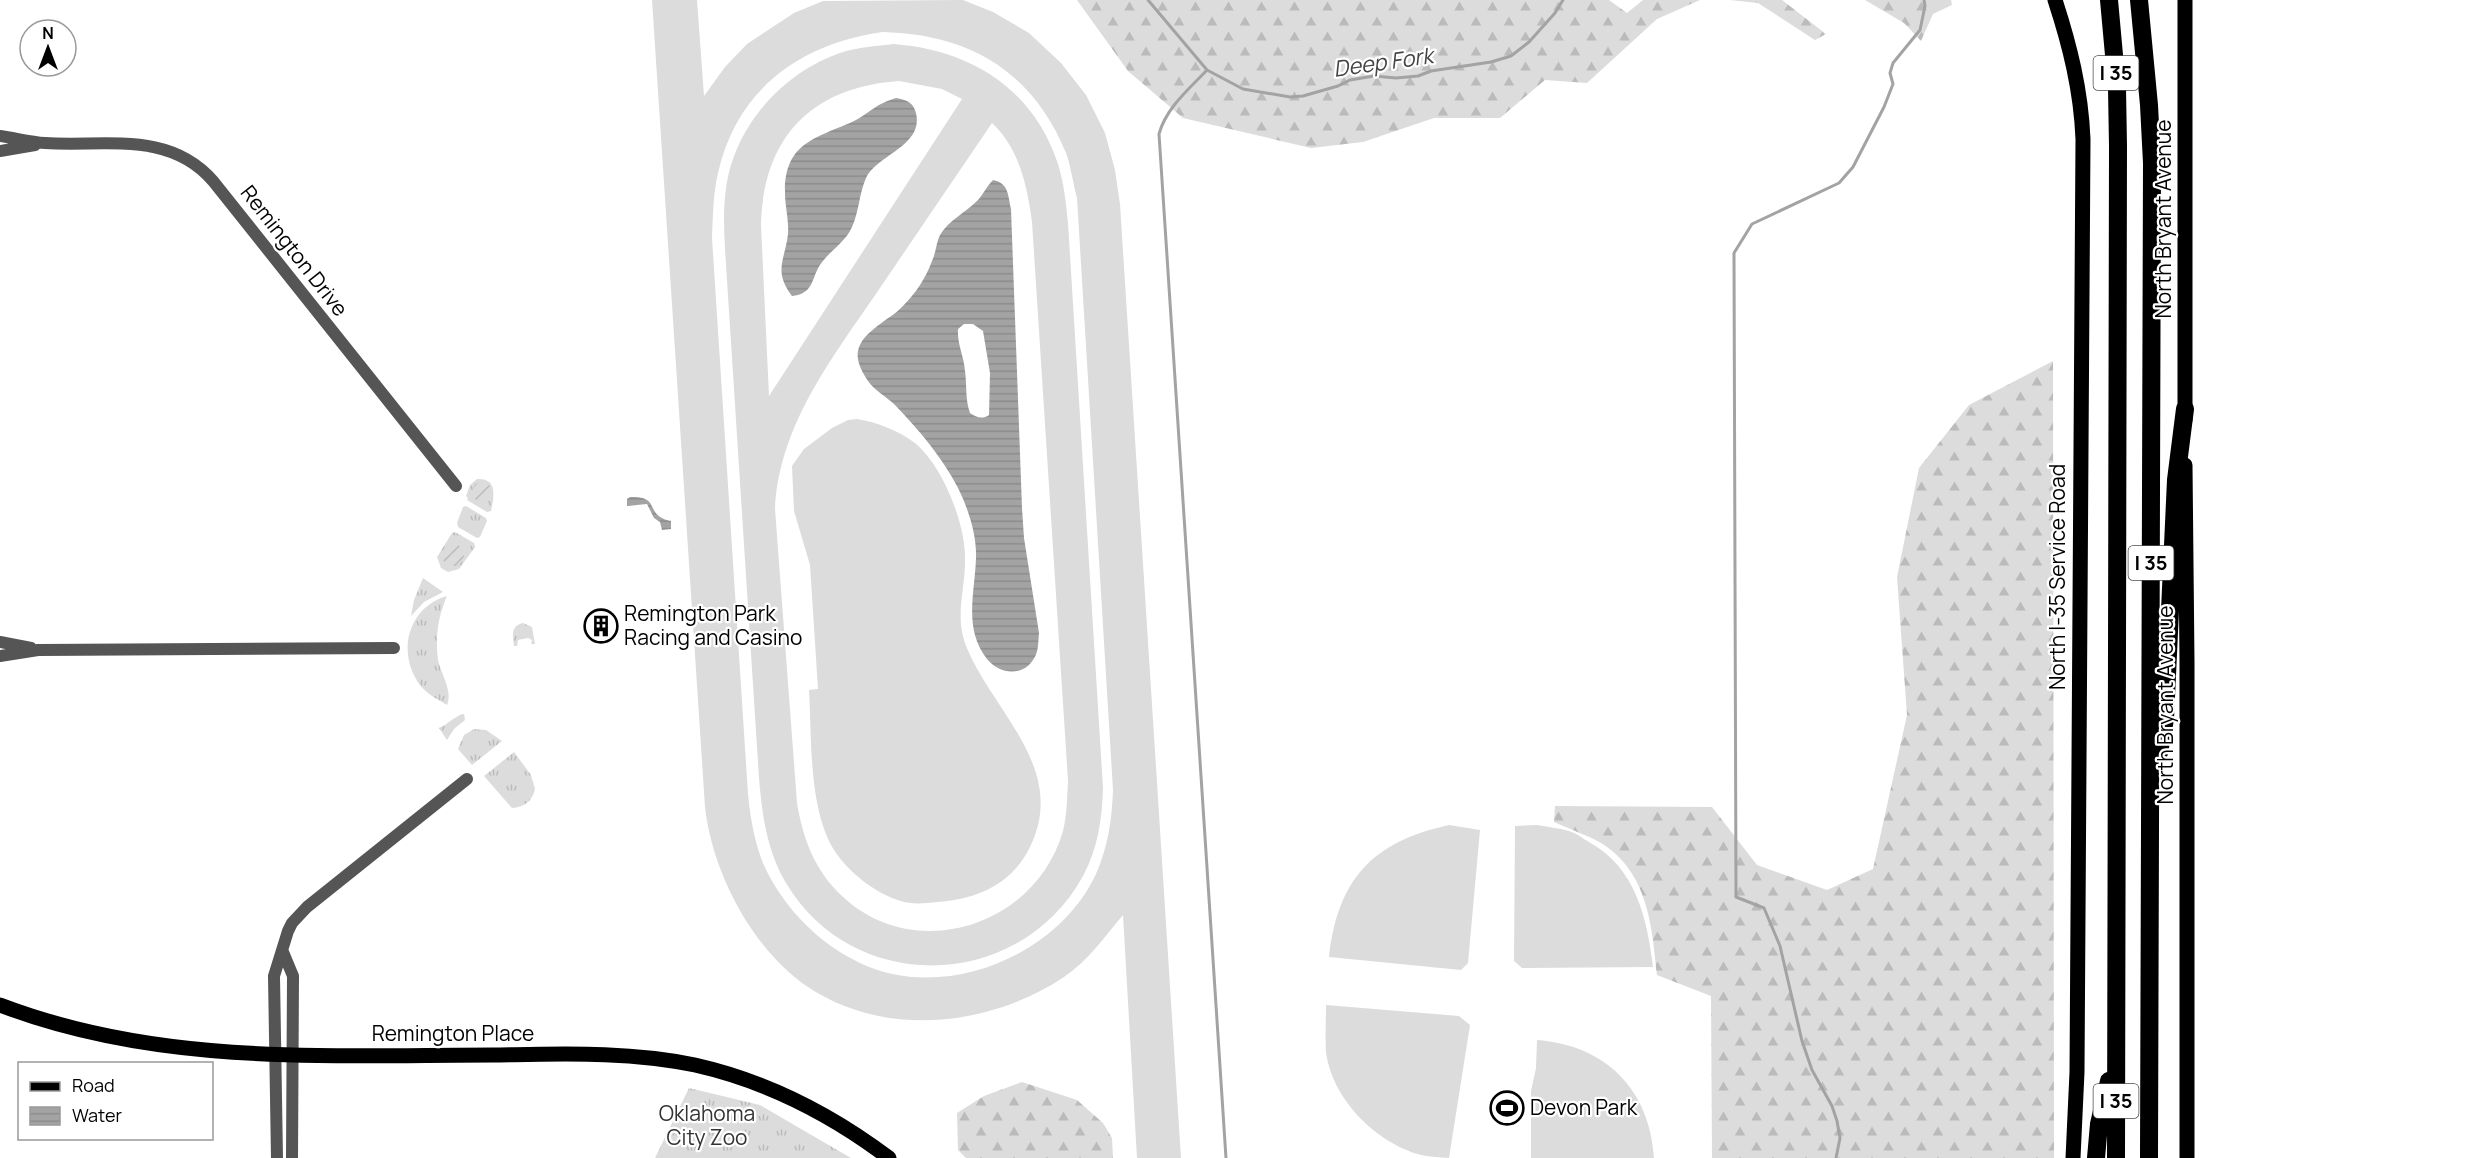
<svg xmlns="http://www.w3.org/2000/svg" width="2485" height="1158" viewBox="0 0 2485 1158" font-family="Manrope,sans-serif">
<defs>
<pattern id="grass-tufts" width="24" height="20" patternUnits="userSpaceOnUse" patternTransform="scale(1.5)"><rect width="24" height="20" fill="#dcdcdc"/><path d="M3 7l-1-3M5 7V3M7 7l1-3M15 17l-1-3M17 17v-4M19 17l1-3" fill="none" stroke="#bbb"/></pattern>
<pattern id="forest-firs" width="22" height="20" patternUnits="userSpaceOnUse" patternTransform="scale(1.5)"><rect width="22" height="20" fill="#dcdcdc"/><path d="M5 1l3.5 6h-7zM16 11l3.5 6h-7z" fill="#bbb"/></pattern>
<pattern id="garden-furrows" width="10" height="10" patternUnits="userSpaceOnUse" patternTransform="scale(1.5)"><rect width="10" height="10" fill="#dcdcdc"/><path d="M-1 1l2-2M0 10L10 0M9 11l2-2" fill="none" stroke="#bbb"/></pattern>
<pattern id="water-rules" width="6" height="5" patternUnits="userSpaceOnUse" patternTransform="scale(1.5)"><rect width="6" height="5" fill="#a3a3a3"/><path d="M0 2.5h6" fill="none" stroke="#8b8b8b"/></pattern>
</defs>
<rect width="100%" height="100%" fill="#fff"/>
<path fill="url(#grass-tufts)" d="M477,479C498,478 494,496 491,511L487,512L467,500L468,498L466,496L470,485Z
M466,506L486,518L487,521L480,537L477,538L458,527L457,523L463,507Z
M455,532L474,543L475,547L459,569L448,572L441,568L437,557L452,533Z
M423,578L443,592L424,602L411,616L414,600Z
M447,596C438,616 435,638 438,660C441,675 453,690 447,705C437,699 427,694 420,685C396,653 408,607 447,596Z
M523,623L532,627L535,644H531L532,640L528,638L518,640L517,646H514C513,636 510,626 523,623Z
M464,714L465,720L454,729L447,740L439,728C447,725 456,715 464,714Z
M474,729L486,730L502,741L472,765L458,749L464,735Z
M514,752L531,775L535,789C532,802 524,807 512,808L484,776Z
M689,1088L760,1105L851,1158H655Z"/>
<path fill="url(#forest-firs)" d="M1077,0H1609L1627,13L1643,0H1700L1657,19L1587,83L1545,80L1500,118H1434L1363,142L1311,148L1183,118L1128,71Z
M1730,0H1782L1826,34L1815,40L1758,3Z
M1865,0H1951L1952,5L1933,14L1921,41L1904,23Z
M2053,361L2054,1158H1712L1711,996L1657,975C1652,926 1648,872 1601,843C1587,835 1569,829 1554,822L1555,806L1712,807L1757,865L1827,890L1873,869L1907,715L1897,577L1919,468L1969,405Z
M1022,1082L1077,1100L1103,1123L1112,1138L1113,1158H966L958,1150L957,1113L984,1096Z"/>
<path fill="url(#garden-furrows)" d="M472 492a10 10 0 1 1 20 0a10 10 0 1 1-20 0Z
M442 555a11 11 0 1 1 22 0a11 11 0 1 1-22 0Z"/>
<path fill="#dcdcdc" fill-rule="evenodd" d="M652,0H697L704,96L725,67L747,44L794,13L823,1L963,0L993,12L1029,33L1061,63L1086,95L1105,133L1115,170L1120,204L1181,1158H1137L1123,915C1105,936 1088,961 1064,977C988,1027 883,1039 805,985C751,947 712,871 705,807ZM882,32C968,34 1032,70 1066,153C1071,167 1073,183 1077,198L1113,790C1112,819 1108,847 1096,874C1058,956 944,1003 860,963C839,953 821,940 805,924C786,905 767,878 759,852C753,833 750,814 748,794L712,238C713,216 713,194 718,173C737,89 800,44 882,32Z
M894,44C970,50 1033,88 1058,164C1064,183 1066,203 1068,223L1103,788C1102,819 1098,848 1083,876C1020,991 854,997 786,883C767,851 762,815 759,778L725,249C724,229 723,209 726,189C734,126 784,71 843,52C860,47 876,46 894,44ZM899,81L942,89L962,99L769,396L761,225C763,137 812,87 899,81ZM992,123C1019,148 1027,185 1032,222L1068,781C1067,798 1067,815 1063,831C1036,926 915,965 842,896C815,871 803,839 797,803L775,509C779,422 837,352 884,282C920,229 956,176 992,123Z
M857,419C877,422 899,431 915,443C942,465 965,522 965,557C966,588 954,616 966,646C991,708 1061,763 1035,835C1019,880 983,899 937,902C926,903 913,905 901,901C876,894 848,872 834,850C808,807 812,738 809,690L818,689L810,565L794,511L792,466L804,449L832,428L848,420Z
M1449,825L1480,830L1468,963L1461,970L1329,957C1338,879 1372,842 1449,825Z
M1537,825C1547,827 1559,828 1569,831C1576,833 1582,838 1589,842C1636,868 1647,918 1653,967L1522,968L1514,961L1515,826Z
M1326,1005L1459,1016L1470,1025L1449,1158C1440,1157 1430,1157 1421,1155C1376,1143 1332,1099 1326,1052C1325,1037 1326,1020 1326,1005Z
M1537,1040C1605,1045 1650,1089 1654,1158H1531V1091L1536,1068Z"/>
<path fill="url(#water-rules)" fill-rule="evenodd" d="M896,98C907,100 913,102 916,113C924,146 876,155 866,178C859,194 859,212 852,227C845,243 830,250 820,265C815,272 813,284 808,289C803,294 799,295 792,296C773,271 785,260 788,234C789,220 785,206 785,193C784,143 816,138 852,122C869,114 875,104 896,98Z
M993,180C1009,183 1008,196 1011,209L1022,508L1024,538L1039,633C1038,642 1039,652 1033,660C1022,677 999,674 987,659C963,628 975,593 976,558C977,535 968,508 958,488C942,457 919,430 895,405C887,397 874,390 868,381C862,372 856,361 858,351C862,331 890,320 903,306C915,294 926,278 932,261C936,253 936,243 940,235C949,220 965,213 977,201C983,195 986,187 993,180ZM964,324H973L983,331L990,373L989,415C982,420 976,417 970,413C965,399 967,385 965,371C964,356 957,344 958,329Z
M630,497C658,496 647,510 662,518C665,520 668,520 671,521V529L662,530L660,522L654,518L647,504L627,506V499Z"/>
<g fill="none" stroke-linecap="round" stroke-linejoin="round">
<path stroke="#a3a3a3" stroke-width="3" d="M1148,0L1207,70L1243,89L1290,97L1303,96L1338,86L1350,80L1374,76L1396,78L1418,76L1431,71L1491,62L1511,56L1529,42L1555,13L1563,0
M1207,70C1189,89 1166,108 1159,134L1226,1158
M1836,1158L1840,1138L1837,1121L1832,1106L1812,1070L1802,1041L1780,946L1764,908L1736,897L1734,253L1752,224L1839,183L1853,167L1884,107L1893,84L1890,73L1893,63L1920,30L1925,6L1924,0"/>
<path stroke="#555" stroke-width="12" d="M0,136C15,138 30,142 45,143C104,147 169,130 213,181L456,486
M0,151L35,145
M0,642L31,648
M0,656L38,650L394,648
M283,952L293,976L292,1158
M277,1158L274,976L288,931L292,923L307,907L467,779"/>
<path stroke="#000" stroke-width="15" d="M2055,0C2070,46 2081,90 2083,139L2077,1072L2073,1158
M2185,420V0
M2185,465L2187,661V1158
M0,1005C160,1066 325,1055 493,1055C560,1054 628,1051 695,1065C766,1081 832,1115 889,1158"/>
<path stroke="#000" stroke-width="18" d="M2109,0L2117,88L2118,146L2116,1158
M2139,0L2149,105L2152,163L2149,1158
M2159,753L2165,719L2176,480L2185,409
M2096,1158L2099,1124L2109,1081"/>
</g>
<defs>
<g id="building-ring" transform="scale(1.725)"><circle r="9.5" fill="#fff" stroke="#000" stroke-width="1.5"/><path d="M-4-6H4V6H1V3H-1V6H-4ZM-2.5-4.3h1.7v1.8h-1.7ZM.8-4.3h1.7v1.8H.8ZM-2.5-1h1.7V.8h-1.7ZM.8-1h1.7V.8H.8Z" fill="#000"/></g>
<g id="stadium-ring" transform="scale(1.725)"><circle r="9.5" fill="#fff" stroke="#000" stroke-width="1.5"/><path d="M0-5a6.5 5 0 1 0 0 10a6.5 5 0 1 0 0-10ZM-3.5-1.8h7v3.6h-7Z" fill="#000"/></g>
</defs>
<g fill-rule="evenodd">
<use href="#building-ring" x="601" y="626"/>
<use href="#stadium-ring" x="1507" y="1108"/>
</g>
<g text-anchor="middle" stroke-width="4.5" stroke-linejoin="round" paint-order="stroke">
<g fill="#fff" stroke="#4c4c4c" stroke-width="1.5">
<rect x="2093.5" y="56" width="45" height="34" rx="4.5"/>
<rect x="2128.5" y="546" width="45" height="34" rx="4.5"/>
<rect x="2093.5" y="1084" width="45" height="34" rx="4.5"/>
</g>
<g font-size="20" font-weight="bold" fill="#000">
<text x="2116" y="80">I 35</text>
<text x="2151" y="570">I 35</text>
<text x="2116" y="1108">I 35</text>
</g>
<g font-size="21" fill="#000" stroke="#fff">
<text transform="translate(2164 219) rotate(-90)" y="7">North Bryant Avenue</text>
<text transform="translate(294 251) rotate(52)" y="7">Remington Drive</text>
<text transform="translate(2058 577) rotate(-90)" y="7">North I-35 Service Road</text>
<text transform="translate(2166 705) rotate(-90)" y="7">North Bryant Avenue</text>
<text x="453" y="1041">Remington Place</text>
</g>
<g font-size="21" fill="#000" stroke="#fff" text-anchor="start">
<text x="624" y="621">Remington Park<tspan x="624" dy="24">Racing and Casino</tspan></text>
<text x="1530" y="1115">Devon Park</text>
</g>
<g font-size="21" fill="#333" stroke="#fff">
<text x="707" y="1121">Oklahoma<tspan x="707" dy="24">City Zoo</tspan></text>
</g>
<g font-size="22" font-style="italic" fill="#444" stroke="#fff">
<text transform="translate(1383 62) rotate(-8)" y="8">Deep Fork</text>
</g>
</g>
<rect x="18" y="1062" width="195" height="78" fill="#ffffff" stroke="#999999" stroke-width="1.5"/>
<rect x="30" y="1082" width="30" height="9" fill="#000000" stroke="#999999" stroke-width="1.5"/>
<text x="72" y="1092" font-size="18" fill="#000000">Road</text>
<rect x="30" y="1107" width="30" height="18" fill="url(#water-rules)" stroke="#999999" stroke-width="1.5"/>
<text x="72" y="1122" font-size="18" fill="#000000">Water</text>
<g transform="translate(48 48)"><circle r="28" fill="#ffffff" stroke="#999999" stroke-width="1.5"/>
<path d="M0-4.5L10 22L0 15L-10 22Z" fill="#000000"/>
<text y="-9" font-size="16" font-weight="bold" text-anchor="middle" fill="#000000">N</text>
</g>
</svg>
